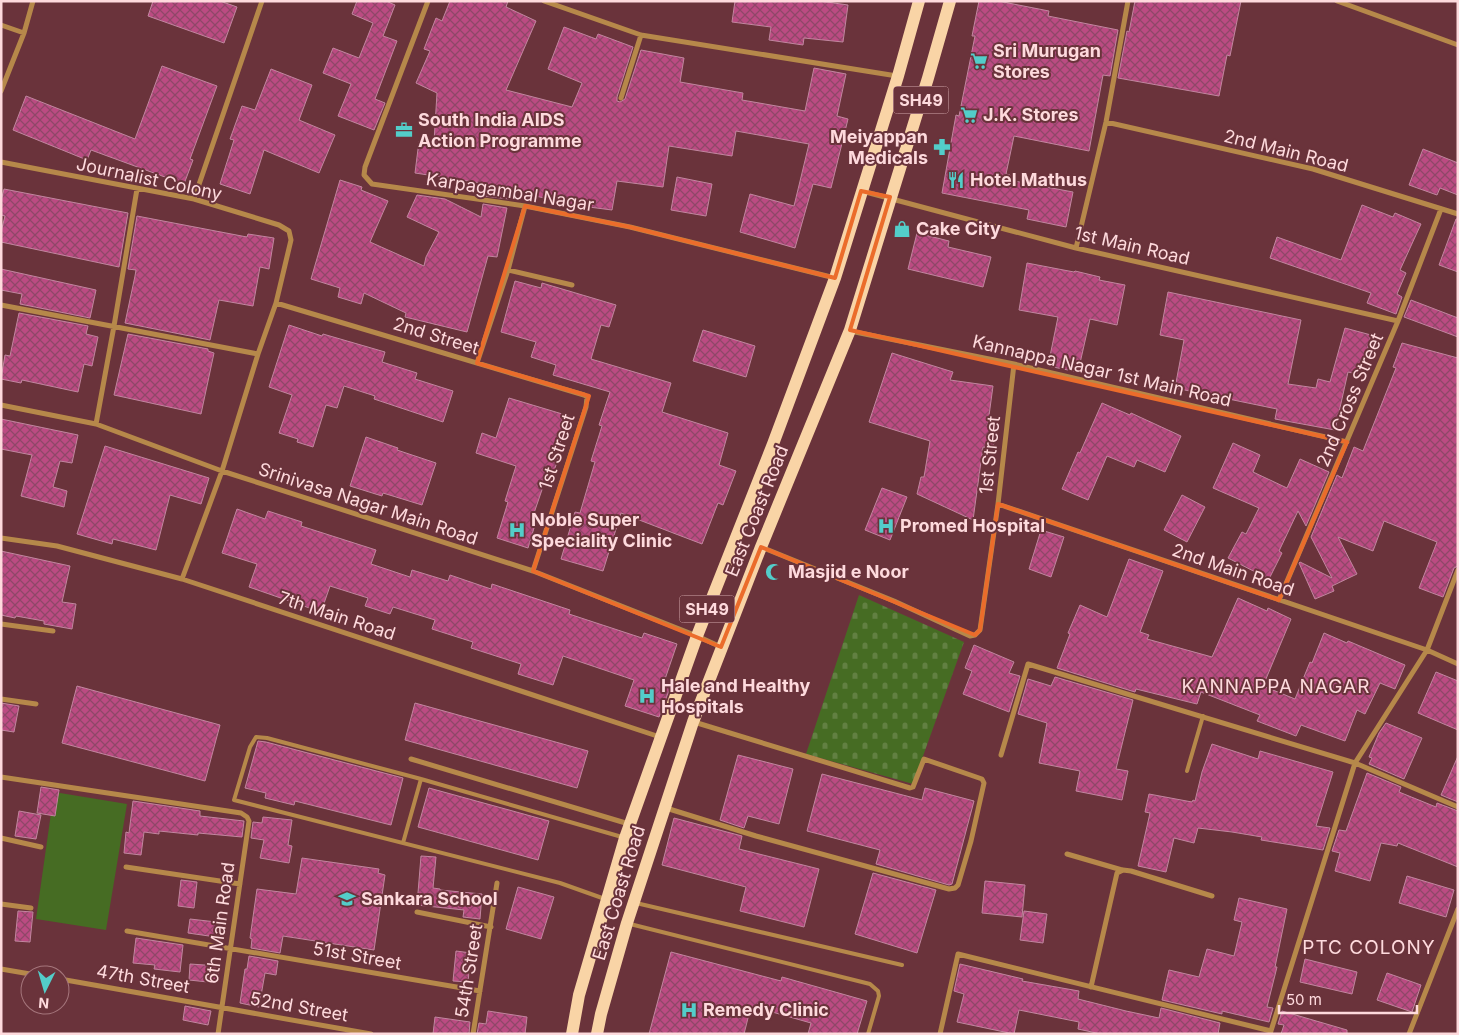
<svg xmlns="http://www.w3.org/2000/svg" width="1459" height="1035" viewBox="0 0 1459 1035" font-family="Inter,sans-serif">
<defs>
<pattern id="cemetery-stones" width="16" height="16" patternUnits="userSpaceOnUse" patternTransform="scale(1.25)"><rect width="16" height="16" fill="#466c23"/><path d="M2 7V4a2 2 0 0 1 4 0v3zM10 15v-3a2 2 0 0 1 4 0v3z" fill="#628042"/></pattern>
<pattern id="building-cross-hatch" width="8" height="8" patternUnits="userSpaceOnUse" patternTransform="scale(1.25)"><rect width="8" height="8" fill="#bb4b82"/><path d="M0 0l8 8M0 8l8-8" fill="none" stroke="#8f4768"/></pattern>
</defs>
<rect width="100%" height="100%" fill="#6a333b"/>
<path fill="url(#cemetery-stones)" d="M859,595L964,642L913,784L806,754Z"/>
<path fill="#466c23" d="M54,792L127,804L106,930L36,919Z"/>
<path fill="url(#building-cross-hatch)" stroke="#c1869f" d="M153,1H220L237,7L224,43L148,16Z
M357,1H386L395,5L383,36L397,41L375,99L385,103L374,130L338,116L351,84L323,73L333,48L359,58L373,23L352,14Z
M450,1H508L506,7L536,21L506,90L572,107L582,83L548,69L564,27L596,39L598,34L633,47L617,97V101L620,102L625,99L641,50L684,58L680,82L743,93L742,100L805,111L814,68L846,74L837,116L848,119L831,188L813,184L795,248L740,232L750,194L794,206L809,144L736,131L732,156L669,146L663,187L617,181L612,210L558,203L559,201L511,191L509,199L485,196L488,184L415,173L419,141L434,142L437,93L416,83L430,51L424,49L436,18L442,21Z
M735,1H820L848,5L843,42L804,38L803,45L769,40L771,27L732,22Z
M979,1H998L1049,11L1048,16L1118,30L1110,76L1103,75L1089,151L1014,136L1006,174L1010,175L1009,180L1073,192L1066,227L1027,219L1029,210L942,193L956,115L959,116L975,36H972Z
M1135,1H1241L1230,56L1227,55L1219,96L1118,78L1127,31L1129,32Z
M162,66L217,86L190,159L193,160L184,184L91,150L87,160L13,130L26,96L135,139Z
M271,69L312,85L299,120L335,135L319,173L264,150L250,194L220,184L234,140L230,139L242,106L255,110Z
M1423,149L1458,163V195L1440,188L1437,195L1409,185Z
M677,177L712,184L706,216L671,210Z
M340,180L362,187L361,190L388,201L370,242L424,266L426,257L439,232L407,217L417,195L445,199L481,217L483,204L507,208L497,257L488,256L467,332L405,317L406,313L364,293L361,304L338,297L340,288L311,279Z
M4,189L128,213L119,267L1,242V232L5,216L1,215V201Z
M1362,205L1393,217L1395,213L1421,224L1400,270L1406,273L1397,294L1402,297L1396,314L1367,303L1371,293L1270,258L1277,237L1341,260Z
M137,216L247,237L248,234L274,238L269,269L260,267L253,306L219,300L210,340L125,323L135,276L136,270L128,269Z
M1456,219H1458V272L1439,265Z
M917,233L949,241L948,247L991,257L983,287L908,269Z
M1027,263L1074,272L1075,271L1100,277L1099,280L1125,285L1117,325L1090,319L1078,372L1048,366L1058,317L1019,310Z
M1,269L96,290L90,318L20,304L22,294L1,290Z
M515,281L541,288L542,283L616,305L609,327L601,325L591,359L671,383L662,412L728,433L719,465L736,471L723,505L718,503L702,544L621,513L603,571L561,559L575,512L580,513L595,462L591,461L602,426L599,425L610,392L553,375L556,365L531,357L536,342L501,332Z
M1168,292L1301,320L1288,384L1316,388L1318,379L1330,382L1345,328L1371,335L1361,375L1348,372L1335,430L1275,419L1277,409L1175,388L1184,340L1160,335Z
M1411,300L1458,318V337L1404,317Z
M19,313L88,326L86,334L98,337L92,366L84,364L78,392L22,380L21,383L1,379L5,355L10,356Z
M289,325L322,336L323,334L385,352L382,362L417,373L415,379L453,391L443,422L374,399L375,396L344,386L337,408L326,405L313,447L297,442L298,439L279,433L292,395L269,387Z
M703,330L755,346L746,377L693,361Z
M128,334L208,349V351L214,353L201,414L114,395Z
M1402,343L1458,358V566L1454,568L1443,597L1419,588L1437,542L1384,521L1373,551L1338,537L1357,574L1332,586L1334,591L1315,599L1299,563L1300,562L1332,578L1311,537L1337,475L1342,478L1354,447L1363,451L1396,368L1393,367Z
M892,353L953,372L950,380L993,386L988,423L997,425L993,448L983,447L973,520L917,494L921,477H924L930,441L869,422Z
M509,398L569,416L555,458L558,459L551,480L546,478L533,516L537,518L528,548L497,538L508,502L505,501L516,466L476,453L482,433L496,438Z
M1102,403L1130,415L1131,413L1181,436L1165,472L1137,460L1134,467L1107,456L1088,500L1062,489L1078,452L1080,453Z
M1,419L78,435L72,463L60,461L53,487L67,491L64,507L21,496L32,455L1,449Z
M366,437L398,448L397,450L436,463L422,505L383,493L382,496L350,486Z
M1233,443L1260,455L1253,472L1287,488L1300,459L1329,472L1306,526L1298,511L1279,551L1282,553L1269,579L1228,558L1242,532L1246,534L1259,508L1213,488Z
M105,446L209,478L201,504L170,495L156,550L113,539L112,544L77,534Z
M882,488L907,497L890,540L865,530Z
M1182,495L1205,507L1187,542L1164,530Z
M237,509L265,519L268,511L302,522L301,526L376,550L371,564L410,577L412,570L448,581L450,575L491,589L492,584L570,610L569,614L642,638L644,633L677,644L664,682L671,685L659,717L625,706L634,680L563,656L553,685L518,674L521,664L471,648L473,642L432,629L435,620L393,607L390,614L365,606L368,598L330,586L321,612L249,587L257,564L222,553Z
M1041,530L1064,537L1051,577L1029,569Z
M1,551L70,566L62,602L76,604L72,629L44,624V621L16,616L15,618L1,615Z
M1129,559L1163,571L1140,632L1149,635L1147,639L1212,657L1238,598L1267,611L1268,608L1291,619L1263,686L1295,699L1310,662L1312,663L1324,633L1347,643L1348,641L1405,665L1395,689L1380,683L1365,714L1357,710L1345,741L1301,725L1296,736L1257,721L1260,715L1201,692L1197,704L1136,689L1135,692L1057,668L1070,634L1068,633L1080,605L1107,617Z
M974,645L1014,662L1009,673L1020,676L1009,712L963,694L972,671L965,668Z
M1436,672L1458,681V730L1418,713Z
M1055,677L1133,700L1116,769L1128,771L1122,800L1076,791L1080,771L1039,763L1047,723L1018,714L1028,679L1051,686Z
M77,686L220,725L205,781L62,743Z
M1,703L19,706L14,732L1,730Z
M415,703L588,751L577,788L405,740Z
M1386,723L1422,738L1404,779L1369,764L1372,758L1369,757L1379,733Z
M258,741L266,742L403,778L391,825L295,801L294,805L265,798L266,793L245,788Z
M1212,744L1258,759L1260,751L1333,772L1316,826L1330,828L1323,850L1261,840L1262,837L1232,832L1198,828L1194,843L1174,838L1166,872L1138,866L1150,813L1145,812L1149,794L1192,802L1193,800L1195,801L1202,772Z
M738,755L793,769L779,824L748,816L744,828L720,820Z
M1458,756V802L1441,795Z
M1367,773L1401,787L1399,792L1436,807L1437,803L1458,811V867L1398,843L1397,846L1381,843L1370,881L1335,871L1340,853L1332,851L1339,830L1346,831Z
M822,774L922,800L925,788L974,801L952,884L949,885L876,864L880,850L807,831Z
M41,787L59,790L55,816L37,813Z
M429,788L549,821L538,860L418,827Z
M133,801L200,811V816L244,821L242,837L198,833V835L159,831V834L144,832L141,855L124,853L126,832L129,833Z
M19,811L41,815L36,839L15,836Z
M263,817L292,820L288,845L292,846L289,863L260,858L264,840L251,838L253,822L262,823Z
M674,818L742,836L739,849L819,869L804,927L740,911L746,887L662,865Z
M421,856L436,857L433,888L440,889V890L482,894L480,919L463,917L464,910L417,905Z
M302,858L379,869L378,873L385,875L374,950L283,936L280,953L251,948L252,939L250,938L257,889L296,894Z
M873,873L936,890L917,953L855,934Z
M1407,876L1454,890L1446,917L1399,903Z
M181,880L197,882L194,908L178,906Z
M985,881L1025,885L1022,917L982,913Z
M518,887L554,897L541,939L506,929Z
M1239,898L1287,909L1275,967H1277L1267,1007L1273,1008L1269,1022L1222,1011V1014L1162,1000L1169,970L1199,977L1207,949L1234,956L1242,922L1234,920Z
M18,911L33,912L30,942L15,941Z
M1024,911L1047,914L1043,943L1020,940Z
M190,919L225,923L223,938L188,933Z
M136,938L183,945L180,972L154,969L155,965L133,963Z
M456,951L471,953L468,982L453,981Z
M671,952L781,981L782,977L867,1001L857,1034H808L811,1023L751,1006L744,1034H649Z
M249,956L278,961L276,975L265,973L259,1007L240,1003L245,969H247Z
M1305,959L1357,972L1352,994L1300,982Z
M190,964L219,966L217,983L189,980Z
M960,964L1023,979L1022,981L1079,991L1078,999L1126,1011L1159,1018L1161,1008L1220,1023L1218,1034H1101L1078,1029L1079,1022L1019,1010L1014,1034L957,1022L964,994L954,991Z
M1387,973L1421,985L1412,1012L1377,1000Z
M185,1006L211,1011L208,1025L183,1020Z
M488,1011L527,1017L525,1034H477L479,1023L486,1024Z
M1282,1011L1347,1030V1034H1281L1284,1025L1278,1024Z
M435,1017L470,1022L469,1034H433Z"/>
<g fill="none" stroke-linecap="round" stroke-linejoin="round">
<path stroke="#b6884a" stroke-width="4" d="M1187,771L1203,716
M403,843L421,779
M605,899L560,883L234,800L250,747L256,737L267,738L421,779L622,837
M636,903L902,965
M630,924L870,984L878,991L879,996L868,1034"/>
<path stroke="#b6884a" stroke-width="5" d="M428,1L365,167L364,175L372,184L525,206L630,227L835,278
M544,1L641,35L897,76
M1337,1L1458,45
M1,25L24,33
M1,91L24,33L33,1
M621,98L641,35
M1106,122L1313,169L1458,214
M1,162L194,199L279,225L289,231L291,240L276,303L258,354L222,471L182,579
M862,191L1076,248L1398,321
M194,199L262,1
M1076,248L1106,122L1128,1
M508,270L572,285
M276,303L584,395L587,397L586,407L533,571
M1,305L258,354
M850,331L1014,364L1347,442
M477,363L508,270L525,206
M1,405L96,424L222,471L533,571L697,636L721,647
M96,424L114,326L137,189
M998,504L1427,650L1458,664
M1,538L57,546L182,579L660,737
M761,547L894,601L970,636L975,635L980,630L998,504L1014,364
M1279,600L1398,321L1441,209
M1,624L53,631
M1,699L36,704
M1001,755L1028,664L1355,763L1458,807
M411,759L629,824
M1,777L241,813L247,817L249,821L218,1034
M666,808L756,836L949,889L955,888L958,885L971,841L984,783L982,779L924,759L913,787L910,788L694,722
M1,838L41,847
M1067,854L1122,870
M126,867L240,884
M1,904L31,908
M417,912L491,927
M127,931L480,991
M1,969L36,975
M60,979L371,1034
M1091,987L1117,873L1123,870L1131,871L1212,896
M473,1034L497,883
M940,1034L958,954L1271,1031
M1270,1034L1355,763L1427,650L1458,570
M1409,1034L1458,909"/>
<path stroke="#f9d4a6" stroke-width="12" d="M572,1034L579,995L625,838L697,636L773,444L835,278L898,76L919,1
M597,1034L601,1014L627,923L693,722L761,547L850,330L928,78L950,1"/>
</g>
<path fill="none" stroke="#eb6c2b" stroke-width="4" stroke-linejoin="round" d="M861,191L890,197L850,330L1347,442L1279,600L998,504L980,630L975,635L761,547L721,647L533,571L589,396L477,363L525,206L630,227L835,278Z"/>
<defs>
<g id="supermarket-bare" transform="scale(1.35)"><path d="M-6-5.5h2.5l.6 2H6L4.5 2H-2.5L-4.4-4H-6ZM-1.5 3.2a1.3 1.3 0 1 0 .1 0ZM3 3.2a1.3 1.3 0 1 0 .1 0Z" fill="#53cdc9" stroke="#6a333b" stroke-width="2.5" paint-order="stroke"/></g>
<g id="office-bare" transform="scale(1.35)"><path d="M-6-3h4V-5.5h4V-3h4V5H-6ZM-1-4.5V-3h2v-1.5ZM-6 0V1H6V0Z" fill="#53cdc9" stroke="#6a333b" stroke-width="2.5" paint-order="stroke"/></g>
<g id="pharmacy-bare" transform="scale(1.35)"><path d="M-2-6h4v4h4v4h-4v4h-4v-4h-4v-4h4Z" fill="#53cdc9" stroke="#6a333b" stroke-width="2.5" paint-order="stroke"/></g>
<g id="restaurant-bare" transform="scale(1.35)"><path d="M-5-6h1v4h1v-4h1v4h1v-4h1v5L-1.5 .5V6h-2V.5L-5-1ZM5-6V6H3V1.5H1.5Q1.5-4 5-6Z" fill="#53cdc9" stroke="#6a333b" stroke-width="2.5" paint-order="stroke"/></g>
<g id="shop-bare" transform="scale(1.35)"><path d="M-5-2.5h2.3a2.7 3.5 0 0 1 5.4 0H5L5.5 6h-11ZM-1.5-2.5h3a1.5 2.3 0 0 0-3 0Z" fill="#53cdc9" stroke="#6a333b" stroke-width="2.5" paint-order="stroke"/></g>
<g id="hospital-bare" transform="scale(1.35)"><path d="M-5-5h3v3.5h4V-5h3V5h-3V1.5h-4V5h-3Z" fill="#53cdc9" stroke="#6a333b" stroke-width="2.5" paint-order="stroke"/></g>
<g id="mosque-bare" transform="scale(1.35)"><path d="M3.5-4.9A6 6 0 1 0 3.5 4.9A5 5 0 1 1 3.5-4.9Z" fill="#53cdc9" stroke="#6a333b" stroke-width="2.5" paint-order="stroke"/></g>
<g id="school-bare" transform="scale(1.35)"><path d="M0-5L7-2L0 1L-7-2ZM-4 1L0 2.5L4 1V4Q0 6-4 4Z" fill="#53cdc9" stroke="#6a333b" stroke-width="2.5" paint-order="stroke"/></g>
</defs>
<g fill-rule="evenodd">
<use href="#supermarket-bare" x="979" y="61"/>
<use href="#supermarket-bare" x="969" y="115"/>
<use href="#office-bare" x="404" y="130"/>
<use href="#pharmacy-bare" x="942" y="147"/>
<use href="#restaurant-bare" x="956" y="180"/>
<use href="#shop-bare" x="902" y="229"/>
<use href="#hospital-bare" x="886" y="526"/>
<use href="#hospital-bare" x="517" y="530"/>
<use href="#mosque-bare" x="774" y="572"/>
<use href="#hospital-bare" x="647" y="696"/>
<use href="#school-bare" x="347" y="899"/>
<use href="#hospital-bare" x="689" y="1010"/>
</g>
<g text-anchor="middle" stroke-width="4" stroke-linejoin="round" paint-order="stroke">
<g fill="#6a333b" stroke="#d2a8ac" stroke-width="1">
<rect x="893.5" y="86.5" width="55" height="27" rx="4"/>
<rect x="679.5" y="595.5" width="55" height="27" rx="4"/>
</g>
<g font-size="16" font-weight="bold" fill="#fedadd">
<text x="921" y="106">SH49</text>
<text x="707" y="615">SH49</text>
</g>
<g font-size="18" font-weight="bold" fill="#fedadd" stroke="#6a333b" text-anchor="start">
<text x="993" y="57">Sri Murugan<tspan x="993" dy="21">Stores</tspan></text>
<text x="983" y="121">J.K. Stores</text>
<text x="418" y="126">South India AIDS<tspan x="418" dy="21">Action Programme</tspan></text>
<text x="928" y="143" text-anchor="end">Meiyappan<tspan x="928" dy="21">Medicals</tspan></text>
<text x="970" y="186">Hotel Mathus</text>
<text x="916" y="235">Cake City</text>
<text x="531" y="526">Noble Super<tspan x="531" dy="21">Speciality Clinic</tspan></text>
<text x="900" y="532">Promed Hospital</text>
<text x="788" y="578">Masjid e Noor</text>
<text x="661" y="692">Hale and Healthy<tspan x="661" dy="21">Hospitals</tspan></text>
<text x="361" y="905">Sankara School</text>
<text x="703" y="1016">Remedy Clinic</text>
</g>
<g font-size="18" fill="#fedadd" stroke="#6a333b">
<text transform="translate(1286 151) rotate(14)" y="6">2nd Main Road</text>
<text transform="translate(149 179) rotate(12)" y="6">Journalist Colony</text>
<text transform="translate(510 192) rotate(9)" y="6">Karpagambal Nagar</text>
<text transform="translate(1132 246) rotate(13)" y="6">1st Main Road</text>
<text transform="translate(436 336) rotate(17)" y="6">2nd Street</text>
<text transform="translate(1102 371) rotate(13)" y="6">Kannappa Nagar 1st Main Road</text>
<text transform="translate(1350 400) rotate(-67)" y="6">2nd Cross Street</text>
<text transform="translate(557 452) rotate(-72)" y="6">1st Street</text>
<text transform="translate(990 455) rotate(-84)" y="6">1st Street</text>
<text transform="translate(368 504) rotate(18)" y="6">Srinivasa Nagar Main Road</text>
<text transform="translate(757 511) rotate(-68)" y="6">East Coast Road</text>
<text transform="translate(1233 570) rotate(19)" y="6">2nd Main Road</text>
<text transform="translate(337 616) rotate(18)" y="6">7th Main Road</text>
<text transform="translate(619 893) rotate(-73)" y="6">East Coast Road</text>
<text transform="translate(220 923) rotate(-82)" y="6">6th Main Road</text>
<text transform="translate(357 956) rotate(10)" y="6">51st Street</text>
<text transform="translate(469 971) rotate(-81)" y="6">54th Street</text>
<text transform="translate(143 979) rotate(10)" y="6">47th Street</text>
<text transform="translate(299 1007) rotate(10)" y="6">52nd Street</text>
</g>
<g font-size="19" letter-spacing="1" fill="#fedadd" stroke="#6a333b">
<text x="1276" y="693">KANNAPPA NAGAR</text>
<text x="1369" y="954">PTC COLONY</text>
</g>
</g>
<rect width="1459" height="1035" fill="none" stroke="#fedadd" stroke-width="5"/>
<g transform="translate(45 990) rotate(185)"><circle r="24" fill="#6a333b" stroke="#a5767c"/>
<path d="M0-4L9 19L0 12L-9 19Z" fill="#53cdc9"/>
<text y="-8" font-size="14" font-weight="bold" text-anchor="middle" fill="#fedadd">N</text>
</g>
<path d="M1279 1005v8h138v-8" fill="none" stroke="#fedadd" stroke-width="2.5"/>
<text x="1286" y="1005" font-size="15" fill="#fedadd" stroke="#6a333b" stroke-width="4" paint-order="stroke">50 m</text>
</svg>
